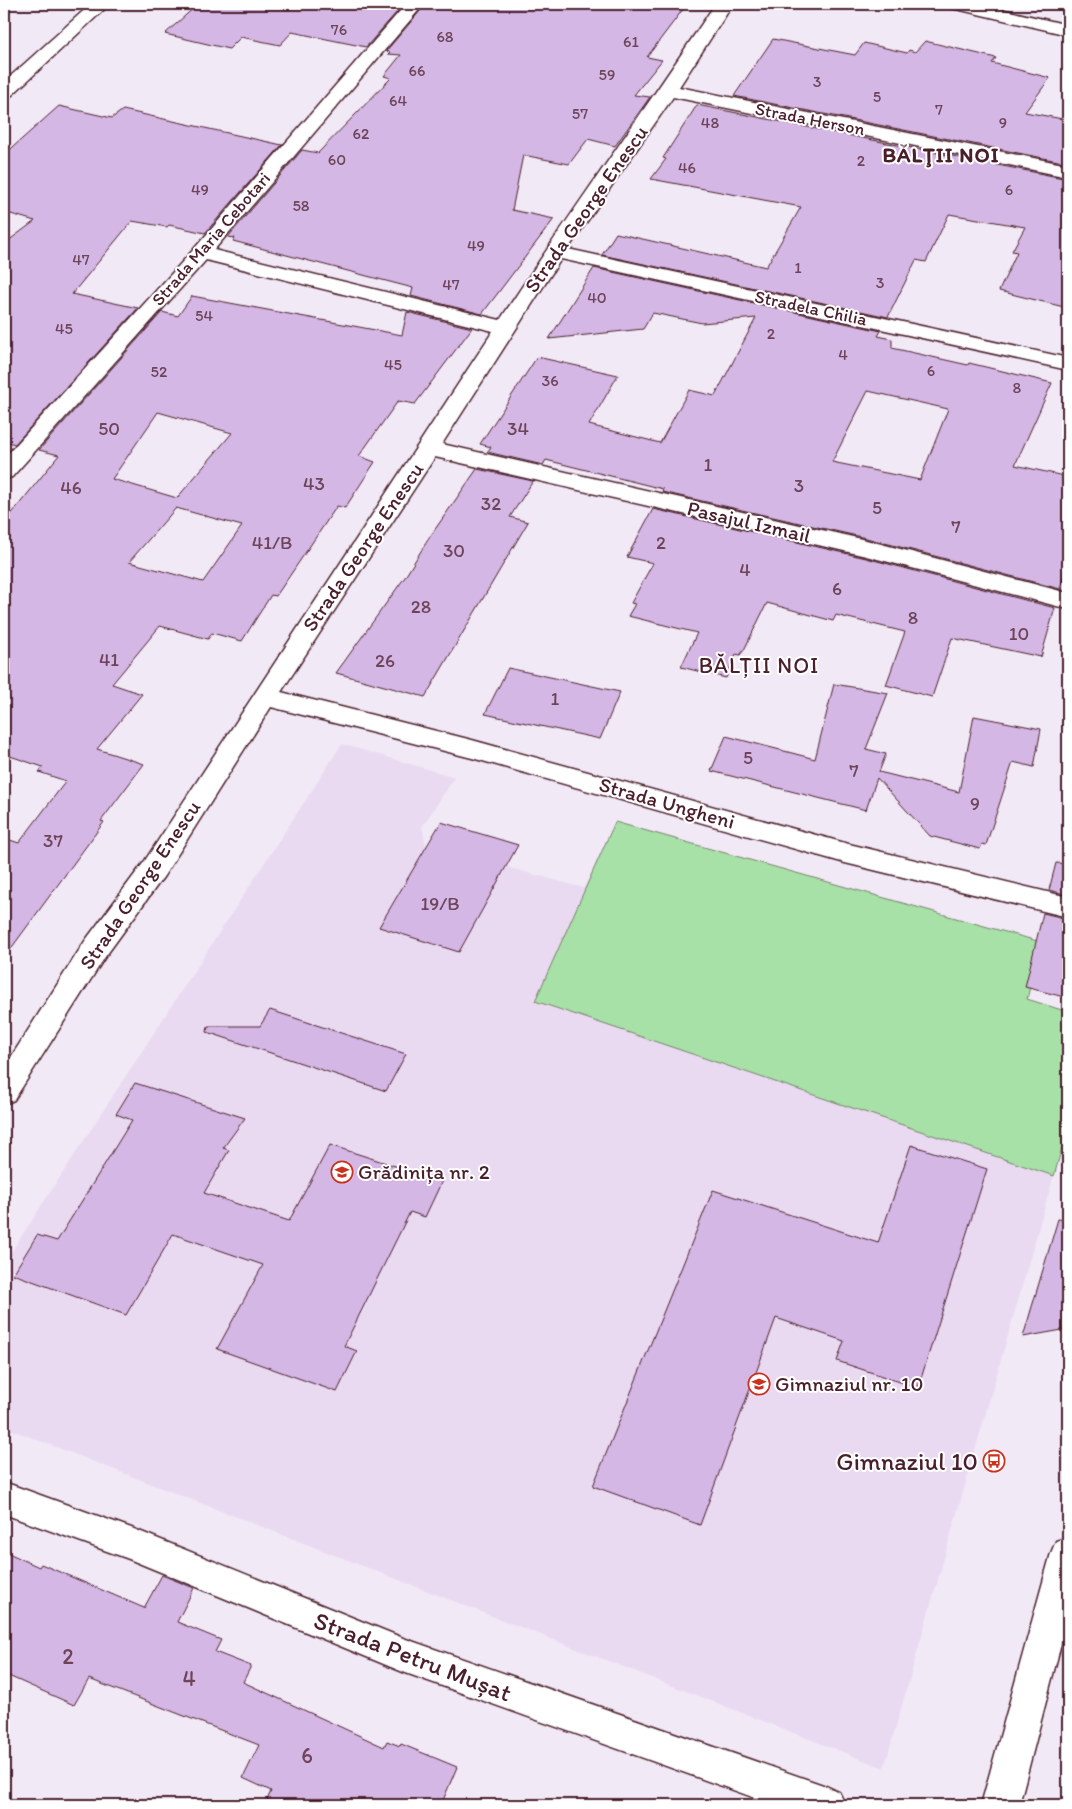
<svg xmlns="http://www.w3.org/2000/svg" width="1072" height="1809" viewBox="0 0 1072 1809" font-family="Itim,sans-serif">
<rect width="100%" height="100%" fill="#f2e9f7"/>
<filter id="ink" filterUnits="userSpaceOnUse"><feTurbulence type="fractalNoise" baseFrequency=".02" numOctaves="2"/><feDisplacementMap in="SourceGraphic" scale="10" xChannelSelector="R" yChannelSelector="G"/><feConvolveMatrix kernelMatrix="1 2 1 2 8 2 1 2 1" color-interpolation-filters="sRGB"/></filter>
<g filter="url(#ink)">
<path fill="#e9daf2" d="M342,744L455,777L422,827L426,845L584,888L615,822L1041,942L1027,999L1068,1012V1126L884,1768L4,1427V1263Z"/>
<path fill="#a7e1a7" stroke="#788069" d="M615,822L1041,942L1027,999L1068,1012V1126L1054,1176L535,1001Z"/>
<path fill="#d5b7e5" stroke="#4a1f2b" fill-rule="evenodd" d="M198,4H404L366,47L292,32L280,45L241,37L229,49L165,34Z
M426,4H687L647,57L662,60L634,95L650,97L615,146L588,139L569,164L523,155L512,210L554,219L482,314L411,296L413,288L233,241L235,238L228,237L302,150L318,153L391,78L384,76L401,55L388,54L390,52L386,51Z
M773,39L855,55L864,43L907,53L909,50L915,52L925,41L996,58L992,63L1050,78L1025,112L1068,120V163L734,96Z
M697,105L1068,179V308L999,291L1017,252L1012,251L1025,227L949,214L926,262L916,260L888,317L602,255L616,233L766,267L801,207L651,179L666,159L663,158Z
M59,106L112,118L123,110L282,145L205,233L169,225L167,227L132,221L72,294L138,308L15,444L4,441V244L35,221L4,212V155Z
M594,268L881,331L878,336L892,339V348L968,365L969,363L1052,383L1015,465L1068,477V559L1060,589L866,538L662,492L663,489L546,460L543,465L487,452L491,447L480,444L537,357L618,375L589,425L660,443L689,390L715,396L756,318L702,323L653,313L643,329L549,339ZM868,391L948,409L920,480L832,462Z
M192,296L402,335L407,312L472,328L415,404L398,401L359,456L375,462L345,508L337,506L276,596L271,595L242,641L212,633L208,639L160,626L112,684L142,694L97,749L144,764L101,821L104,822L4,958V838L19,843L66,781L39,772L43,767L4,754V523L59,455L39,450L162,312L178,316ZM158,412L232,433L177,498L112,479ZM176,508L242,526L203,582L129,562Z
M477,469L533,481L510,517L528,522L425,697L336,673L405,577L429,538Z
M653,509L866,558L1055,608L1041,657L952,638L932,697L886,685L905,632L836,615L833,621L767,603L744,650L740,655L736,654L726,678L681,667L697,633L628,616L635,604L631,603L653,563L627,557Z
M508,668L620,692L600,739L485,714Z
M834,684L888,693L866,749L886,754L879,772L959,792L974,716L1041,729L1034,767L1013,762L986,845L982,844L980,849L930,836L877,778L866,810L711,771L726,736L815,759Z
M441,822L518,845L459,952L379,927Z
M1056,863L1068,864V895L1049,890Z
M1043,913L1068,919V998L1025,987Z
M270,1010L406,1054L386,1091L207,1032L208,1026H260Z
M135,1083L245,1118L223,1148L229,1150L204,1193L289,1221L330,1145L442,1181L425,1217L410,1212L344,1346L357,1351L337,1392L217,1349L263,1265L173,1234L126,1315L13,1274L37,1235L57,1241L132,1120L116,1114Z
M911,1145L987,1169L918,1388L837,1361L844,1341L776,1318L700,1525L593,1486L713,1190L878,1243Z
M1058,1219L1068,1220V1329L1023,1337Z
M4,1551L39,1567L41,1564L144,1608L162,1575L194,1588L177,1622L221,1640L215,1652L251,1666L243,1682L384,1747L387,1741L400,1746L401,1744L457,1767L441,1805H265L271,1791L243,1778L259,1745L89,1679L74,1705L4,1674Z"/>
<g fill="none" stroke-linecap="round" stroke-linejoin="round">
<g stroke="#4a1f2b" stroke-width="3">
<path id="street" d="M406,4H424L214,250L500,320C570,213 645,110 715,4H733L679,87L1068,165V177L673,97L568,249L1068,358V370L561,259L442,444L866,540L1068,593V609L866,556L435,457L281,692L472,740L845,843L1068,897V917L845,863L472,758L271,707L164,876L105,957L14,1100L4,1104V1068L85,941L144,862L493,331L206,260L12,477L4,479V458L194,249Z
M4,1482L134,1529L403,1638L826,1786L839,1792L845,1805H775L403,1672L129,1559L4,1514Z"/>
</g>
<g stroke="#4a1f2b" stroke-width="3">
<path id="secondary" d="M91,4H110L11,96L4,98V82Z
M949,4H980L1068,25V35L952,8Z
M1068,1537V1617L1019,1805H981L1051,1553L1056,1541Z"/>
</g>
<use href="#street" fill="#fff" fill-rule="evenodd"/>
<use href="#secondary" fill="#fff" fill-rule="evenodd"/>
</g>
</g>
<defs>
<g id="school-ring" transform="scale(1.125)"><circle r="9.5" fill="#fff" stroke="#c8321e" stroke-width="1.5"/><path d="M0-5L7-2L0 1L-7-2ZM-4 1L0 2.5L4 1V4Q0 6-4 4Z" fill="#c8321e"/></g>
<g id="bus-ring" transform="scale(1.125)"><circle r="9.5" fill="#fff" stroke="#c8321e" stroke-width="1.5"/><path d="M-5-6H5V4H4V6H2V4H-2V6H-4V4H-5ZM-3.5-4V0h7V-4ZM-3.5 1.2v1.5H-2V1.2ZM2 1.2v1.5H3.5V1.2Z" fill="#c8321e"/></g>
</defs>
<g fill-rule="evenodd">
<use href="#school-ring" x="342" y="1172"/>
<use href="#school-ring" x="759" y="1384"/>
<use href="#bus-ring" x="994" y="1461"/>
</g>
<g text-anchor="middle" stroke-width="4" stroke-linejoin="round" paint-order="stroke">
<g font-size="16" fill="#6d455a">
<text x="339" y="35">76</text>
<text x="445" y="42">68</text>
<text x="631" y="47">61</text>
<text x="417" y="76">66</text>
<text x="607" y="80">59</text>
<text x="817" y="87">3</text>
<text x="877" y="102">5</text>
<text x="398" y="106">64</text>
<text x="939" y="115">7</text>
<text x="580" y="119">57</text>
<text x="710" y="128">48</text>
<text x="1003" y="128">9</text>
<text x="361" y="139">62</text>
<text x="337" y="165">60</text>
<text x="861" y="166">2</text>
<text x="687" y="173">46</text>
<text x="200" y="195">49</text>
<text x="1009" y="195">6</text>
<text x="301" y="211">58</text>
<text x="476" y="251">49</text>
<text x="81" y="265">47</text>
<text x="798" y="273">1</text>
<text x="880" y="288">3</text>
<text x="451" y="290">47</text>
<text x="597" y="303">40</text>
<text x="204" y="321">54</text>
<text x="64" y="334">45</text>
<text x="771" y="339">2</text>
<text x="843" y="360">4</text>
<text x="393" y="370">45</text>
<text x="931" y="376">6</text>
<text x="159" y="377">52</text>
<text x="550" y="386">36</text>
<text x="1017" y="393">8</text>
</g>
<g font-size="18" fill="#4a1f2b" stroke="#fff">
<text transform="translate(810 119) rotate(11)" y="6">Strada Herson</text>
<text transform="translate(211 239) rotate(-49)" y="6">Strada Maria Cebotari</text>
<text transform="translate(811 308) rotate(12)" y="6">Stradela Chilia</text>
</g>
<g font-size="19" fill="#6d455a">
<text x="109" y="435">50</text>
<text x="518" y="435">34</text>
<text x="708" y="471">1</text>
<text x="314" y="490">43</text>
<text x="799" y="492">3</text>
<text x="71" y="494">46</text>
<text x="491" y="510">32</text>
<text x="877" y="514">5</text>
<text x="956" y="533">7</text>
<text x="272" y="549">41/B</text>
<text x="661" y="549">2</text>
<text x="454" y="557">30</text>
<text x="745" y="576">4</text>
<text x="837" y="595">6</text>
<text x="421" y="613">28</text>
<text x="913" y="624">8</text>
<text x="1019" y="640">10</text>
<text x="109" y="666">41</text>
<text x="385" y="667">26</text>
<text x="555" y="705">1</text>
<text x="748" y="764">5</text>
<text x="854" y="777">7</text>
<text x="975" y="810">9</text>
<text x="53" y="847">37</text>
<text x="440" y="910">19/B</text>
</g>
<g font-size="21" font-weight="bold" letter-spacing="1" fill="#4a1f2b" stroke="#fff">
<text x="941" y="162">BĂLŢII NOI</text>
</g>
<g font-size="21" fill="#4a1f2b" stroke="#fff">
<text transform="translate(586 209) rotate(-55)" y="7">Strada George Enescu</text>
<text transform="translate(749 522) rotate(13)" y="7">Pasajul Izmail</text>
<text transform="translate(363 547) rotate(-56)" y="7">Strada George Enescu</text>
<text transform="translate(667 803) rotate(16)" y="7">Strada Ungheni</text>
<text transform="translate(140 885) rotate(-56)" y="7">Strada George Enescu</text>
</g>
<g font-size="21" fill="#4a1f2b" stroke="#fff" text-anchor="start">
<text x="358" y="1179">Grădinița nr. 2</text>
<text x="775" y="1391">Gimnaziul nr. 10</text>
</g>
<g font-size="22" letter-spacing="1" fill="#4a1f2b" stroke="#fff">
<text x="759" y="673">BĂLȚII NOI</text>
</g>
<g font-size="22" fill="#6d455a">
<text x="68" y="1664">2</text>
<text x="189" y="1686">4</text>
<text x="307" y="1763">6</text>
</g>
<g font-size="25" fill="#4a1f2b" stroke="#fff" text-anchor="end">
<text x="978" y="1470">Gimnaziul 10</text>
</g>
<g font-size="25" fill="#4a1f2b" stroke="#fff">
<text transform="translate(413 1656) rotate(21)" y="9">Strada Petru Mușat</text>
</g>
</g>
<rect width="1072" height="1809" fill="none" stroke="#fff" stroke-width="20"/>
<rect x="10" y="10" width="1052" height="1789" fill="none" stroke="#4a1f2b" stroke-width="2" filter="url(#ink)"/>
</svg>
